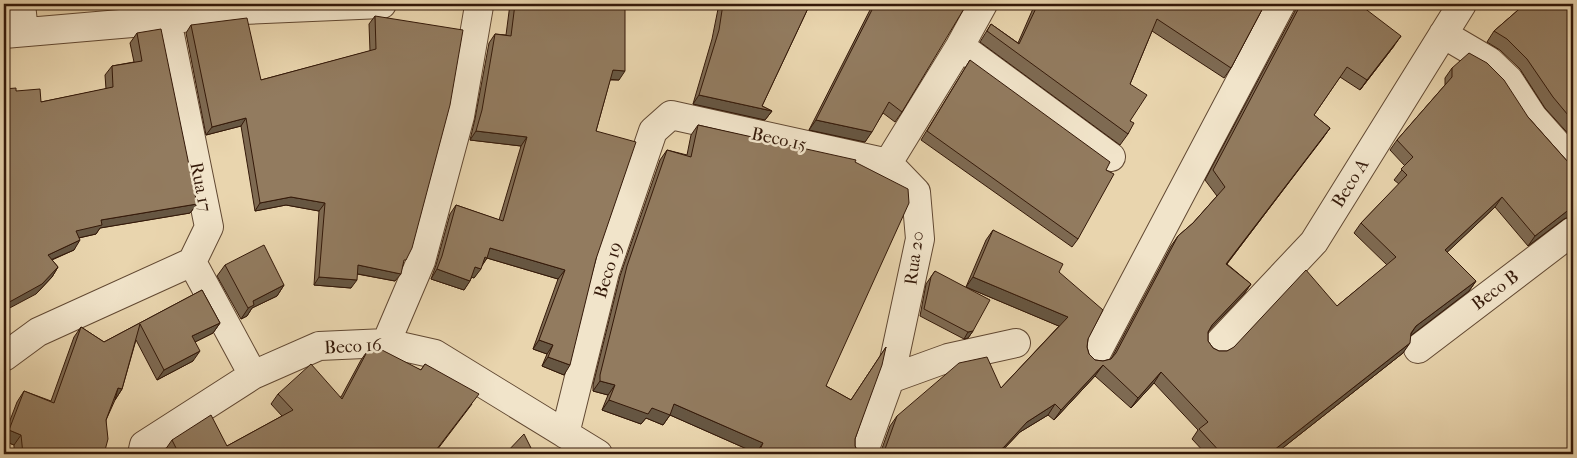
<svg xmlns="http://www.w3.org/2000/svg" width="1577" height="458" viewBox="0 0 1577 458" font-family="'IM FELL French Canon',serif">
<rect width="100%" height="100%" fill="#e9d5ae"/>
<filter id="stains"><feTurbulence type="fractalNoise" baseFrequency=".004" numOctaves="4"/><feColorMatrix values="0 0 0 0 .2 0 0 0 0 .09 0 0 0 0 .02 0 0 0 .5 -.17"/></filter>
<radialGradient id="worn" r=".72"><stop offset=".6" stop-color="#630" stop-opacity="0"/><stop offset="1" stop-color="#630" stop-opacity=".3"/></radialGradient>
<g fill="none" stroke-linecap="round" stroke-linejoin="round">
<g stroke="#614832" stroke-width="30">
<path id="minor" d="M21,4L24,32
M4,34L167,20L243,10L382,4
M1443,34L1489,61L1509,80L1533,117L1573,162
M960,46L1111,157
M192,262L253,375
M386,343L421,261L460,116L479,6
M1216,346L1314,242L1462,4
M1418,349L1573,231
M1095,356L1281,4
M4,357L38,332L192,262L209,227L167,20
M890,379L948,358L1016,343
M565,434L605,272L653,131L671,115L888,163
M142,454L144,445L253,375L319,346L386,343L435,354L598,454
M863,454L890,379L920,239L916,192L888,163L960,46L983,4"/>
</g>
<use href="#minor" stroke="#f1e4ca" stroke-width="28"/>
</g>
<path fill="#7e6a52" stroke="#341909" d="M510,4H625L619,80H610L596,131V259L564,375L542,366L547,354L533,349L558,279L487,258L474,278L472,277L464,290L431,279L436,265L450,214L456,205L499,220L521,146L470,140L475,119L489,43L495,34L506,35Z
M719,4H810L762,106L772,111L765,120L693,104L712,39Z
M873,4H961L902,112L895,122L883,113L865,142L809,130Z
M1035,4H1265L1231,68L1224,78L1152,31L1130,84V121L1128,134L1120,145L980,42L991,24L1018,43Z
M1296,4H1359L1394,46L1360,90L1340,77L1314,115L1330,128L1227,264L1251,284L1244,294L1208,331V341L1213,348L1219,351H1227L1337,306L1387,265L1354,233L1361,223L1399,184L1394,180L1405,166L1390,150L1397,140L1445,85V78L1452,68L1528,117L1568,162L1573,165V216H1571L1564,219L1528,246L1495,207L1447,252L1476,281L1469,291L1411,335L1403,353L1275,454H1206L1192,439L1198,430L1154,383L1131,408L1095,376L1054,420L1048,415L1020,432L999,454H880L890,426L897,416L1001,388L1059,326L966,287L986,240L993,230L1059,272L1088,339L1087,347L1089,354L1095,360L1103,361L1111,359L1171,246L1178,236L1193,223L1217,196L1205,180L1295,11Z
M1525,4H1573V139L1545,108L1520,69L1500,50L1487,42L1494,31Z
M375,16L403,265L395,281L357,274L351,288L314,285L319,211L286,205L255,211L241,126L206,135L186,33L191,25L261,80L370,51L369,24Z
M137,33L197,204L190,213L100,228L96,234L79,238L74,250L52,260L58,267L52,277L36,294L16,91L41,102L106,89L105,75L112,66L134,62L130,43Z
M970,60L1078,239L1072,247L921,140Z
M698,125L855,162L826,386L851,400L886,347L855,439V446L859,454H756V453L670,415L663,425L646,418L641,424L602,410L608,395L593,391V385L620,276L660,160L667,150L687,155L691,135Z
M225,265L284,285L277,296L252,308L247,316L241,319L217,276Z
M935,271L973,331L968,338L964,339L920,316L926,284Z
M202,290L220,323L213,333L195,342L193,361L157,380L136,340L122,389L115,400L106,420L104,454H14V445L4,441V436L17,402L24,391L51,401L74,337L81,327L104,342Z
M368,350L421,370L425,364L472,404L434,454H167L165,450L172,440L227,446L282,416L271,404L278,394L341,397L361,360Z"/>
<path fill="#665642" stroke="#341909" d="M41,4H56L39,7Z
M1401,36L1394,46L1360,90L1367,80Z
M613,70L625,71L619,80L606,79Z
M699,95L772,111L765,120L693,104Z
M246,118L241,126L206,135L212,127Z
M816,120L872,132L865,142L809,130Z
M1330,128L1323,138L1219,274L1226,264Z
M476,131L527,137L521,146L470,140Z
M291,197L325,203L319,211L286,205L255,211L260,203Z
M1502,197L1495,207L1438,261L1445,250Z
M197,204L190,213L100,228L96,234L69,240L76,231L101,220Z
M1573,207V216H1571L1564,219L1528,246L1535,236L1571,208Z
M80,240L74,250L41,264L48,255Z
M490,248L565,270L558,279L487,258L481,267L484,257Z
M358,265L401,274L395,281L353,273Z
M58,267L52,277L36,294L4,311V305Z
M475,267L481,269L474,278L469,276Z
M437,269L470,281L464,290L431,279Z
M319,277L357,280L351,288L314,285Z
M973,277L1068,317L1061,327L966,287Z
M1476,281L1469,291L1409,337L1416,326Z
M1251,284L1244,294L1205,335L1212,325Z
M284,285L277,296L252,308L247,316L241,319L253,301Z
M220,323L213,333L185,347L192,336Z
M973,331L968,338L964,339L968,332Z
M539,340L553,345L547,354L533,349Z
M1410,343L1403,353L1275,454H1269Z
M200,351L193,361L157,380L164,370Z
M548,357L570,365L564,375L542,366Z
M1103,365L1095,376L1054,420L1061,410Z
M1161,372L1154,383L1131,408L1138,398Z
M600,381L615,385L608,395L593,391Z
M118,388L122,389L115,400Z
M609,400L652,408L674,404L763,443L756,453L670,415L663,425L646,418L641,424L602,410Z
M1055,404L1048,415L1020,432L999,454H995L1027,422Z
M9,430L21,435L14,445L4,441V438Z"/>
<path fill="#927b5f" stroke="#341909" d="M515,4H625V71L613,70L596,131L636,142L596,259L570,365L548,357L553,345L539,340L565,270L490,248L487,258L485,257L481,269L475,267L470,281L437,269L442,256L456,205L503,221L527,137L476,131L482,110L495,34L511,36Z
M723,4H810L762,106L772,111L699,95L719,30Z
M875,4H961L965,7L902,112L889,102L872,132L816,120Z
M1038,4H1265L1231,68L1157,19L1130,84L1147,95L1130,121L1134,123L1128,134L987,31L991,24L1019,44Z
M1301,4H1359L1401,36L1367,80L1347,67L1314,115L1330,128L1226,264L1251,284L1212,325L1208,332V341L1213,348L1219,351H1227L1234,347L1306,270L1337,306L1396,257L1361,223L1407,175L1401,169L1413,157L1397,140L1452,77V68L1469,53L1487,63L1504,80L1528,117L1568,162L1573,165V207L1571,208L1535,236L1502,197L1445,250L1476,281L1416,326L1411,333L1410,343L1269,454H1222L1199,429L1208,422L1161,372L1138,398L1103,365L1061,410L1055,404L1027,422L1004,447L995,454H881L885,449L897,416L959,363L987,357L1001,388L1068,317L973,277L993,230L1063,264L1059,272L1103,310L1088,339L1087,347L1089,354L1095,360L1103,361L1111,359L1116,353L1178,236L1193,223L1225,187L1213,170Z
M1525,4H1573V121L1553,97L1527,59L1507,39L1494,31Z
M375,16L463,30L450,105L412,248L406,260H404L401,274L358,265L357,280L319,277L325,203L291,197L260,203L246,118L212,127L191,25L247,18L261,80L376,49Z
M161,29L197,204L101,220L102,225L76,231L80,240L48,255L58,267L42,284L4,305V89L16,88V91L40,89L41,102L113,87L112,66L142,61L137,33Z
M970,60L1110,162L1106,170L1114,174L1078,239L927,131Z
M698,125L856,160L855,162L908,189L909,203L826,386L851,400L886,347L882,365L855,439V446L859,454H758L763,443L674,404L670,415L652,408L648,414L609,400L615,385L600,381V375L627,266L667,150L691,157Z
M264,245L284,285L253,301L254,305L248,308L225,265Z
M935,271L990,300L973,331L968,332L924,309L931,277Z
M202,290L220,323L192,336L200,351L164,370L140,324L122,389L118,388L106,420L108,439L104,454H23L21,435L9,430L24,391L54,403L81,327L104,342Z
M380,349L421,370L425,364L479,394L433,454H179L172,440L211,415L227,446L293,410L278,394L311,364L342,399L368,350Z
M524,434L534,454H505Z"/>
<g text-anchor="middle" stroke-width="5" stroke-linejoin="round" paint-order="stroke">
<g font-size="18" fill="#341909" stroke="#f1e4ca">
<text transform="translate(779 139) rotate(12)" y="6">Beco 15</text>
<text transform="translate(1350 183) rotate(-58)" y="6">Beco A</text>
<text transform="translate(201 187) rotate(79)" y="6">Rua 17</text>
<text transform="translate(914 258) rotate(-82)" y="6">Rua 20</text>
<text transform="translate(608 270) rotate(-73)" y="6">Beco 19</text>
<text transform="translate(1495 290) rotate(-37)" y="6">Beco B</text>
<text transform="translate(353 346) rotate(-3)" y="6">Beco 16</text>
</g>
</g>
<rect width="1577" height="458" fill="none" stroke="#e9d5ae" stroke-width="20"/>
<rect x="5" y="5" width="1567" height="448" fill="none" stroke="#341909" stroke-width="2.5"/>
<rect x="10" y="10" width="1557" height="438" fill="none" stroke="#341909"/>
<rect width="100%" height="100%" filter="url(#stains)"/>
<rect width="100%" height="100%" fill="url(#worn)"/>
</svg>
